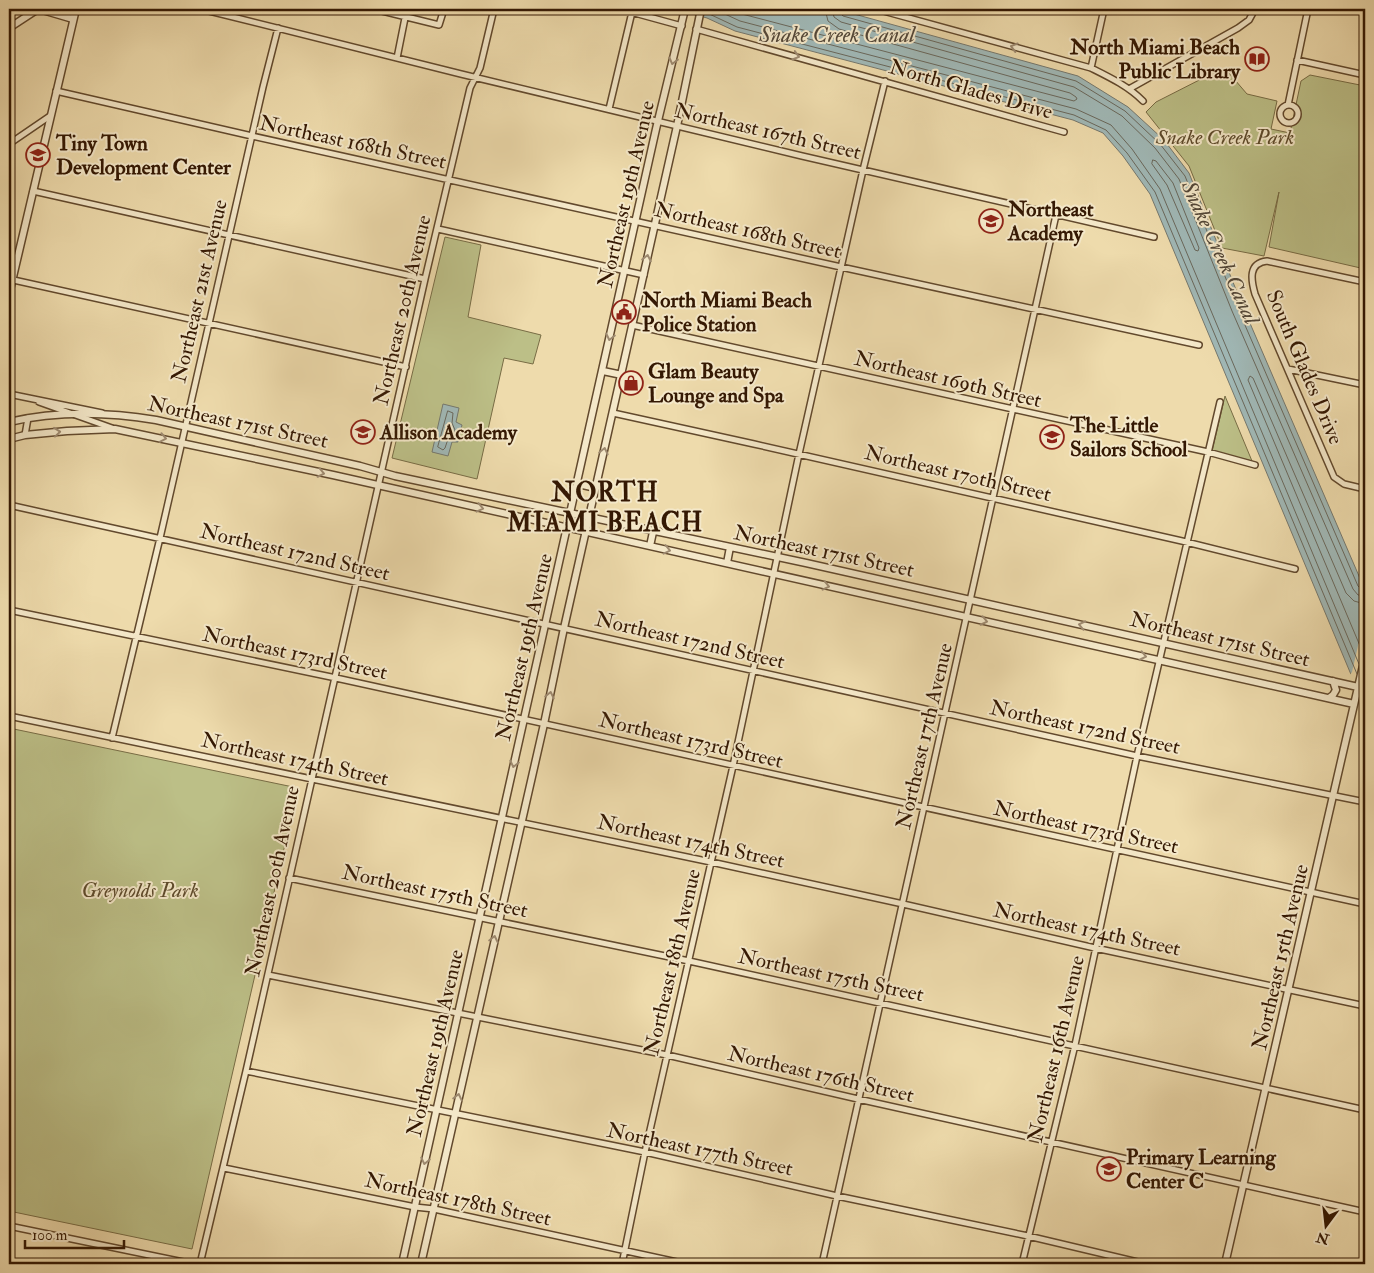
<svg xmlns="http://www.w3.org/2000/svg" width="1374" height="1273" viewBox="0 0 1374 1273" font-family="'IM FELL Double Pica',serif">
<rect width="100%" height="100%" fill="#eedbac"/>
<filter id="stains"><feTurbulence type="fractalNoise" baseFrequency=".004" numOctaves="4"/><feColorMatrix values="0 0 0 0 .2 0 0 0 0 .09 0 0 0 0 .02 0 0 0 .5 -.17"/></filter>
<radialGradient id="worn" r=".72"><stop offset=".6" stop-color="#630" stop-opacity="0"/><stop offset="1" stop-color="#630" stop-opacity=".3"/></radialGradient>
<path fill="#bcbf87" stroke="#786c45" d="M1217,71L1229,73L1247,94L1277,101L1271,129L1290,133L1301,81L1310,75L1365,86V269L1269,247L1279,192L1264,256L1222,248L1189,166L1146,112L1156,102Z
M445,237L481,245L468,317L541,335L533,364L504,358L477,479L392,458Z
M1225,396L1252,461L1212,451Z
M9,728L298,788L192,1249L9,1211Z"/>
<path fill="#a0b8b6" stroke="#75786e" d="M673,9H836L1078,76L1128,107L1164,140L1189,173L1243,307L1365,590V708L1150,194L1123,156L1103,133L1073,120L735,31L707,18Z
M443,404L459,408L456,422L462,425L458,442H452L448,456L432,452Z"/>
<path fill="#eedbac" d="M1365,615V700L1363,709L1349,676L1352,672Z"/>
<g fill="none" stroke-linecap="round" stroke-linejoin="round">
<path stroke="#6a685c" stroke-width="1" d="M714,9L740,21L1076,109L1111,125L1132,149L1160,189L1359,664
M731,9L742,14L1074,101L1077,99L1076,97L1070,93L839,29L828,21L825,9
M832,9L834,17L841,22L1074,87L1122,116L1155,148L1179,179L1232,311L1353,589L1358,595L1365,596
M839,9L840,13L843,16L1076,81L1125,111L1160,144L1185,176L1238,309L1358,586L1361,589L1365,590
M705,12L737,27L1074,115L1106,130L1127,153L1155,192L1357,674
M1153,160L1156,161L1173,183L1199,248L1198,251L1195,250L1167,185L1152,164Z
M448,411L453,413L452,423L455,430L454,435L448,439L445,448L443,450L438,447Z
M1363,653L1248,380L1250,376L1253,378L1346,593L1354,601L1365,604"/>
<g stroke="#62492d" stroke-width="8">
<path id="minor" d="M201,9L461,74L802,156L1154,237
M374,9L439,25L444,9
M620,9L682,26
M876,9L1091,68C1109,77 1128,86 1143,101
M696,29L1064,132
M397,58L405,18
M1297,60L1365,75
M1091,68L1104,9
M1129,89L1238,28L1249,20L1255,9
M56,91L252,136L841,267L1199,345
M1288,105L1308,9
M1280 114a9 9 0 1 1 18 0a9 9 0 1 1-18 0Z
M609,109L632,12
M9,144L50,116
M33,191L425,279
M438,229L644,275
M9,279L406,367
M1365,282L1267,261C1248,263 1251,280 1255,294L1334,477L1344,484L1365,489
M632,325L1208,452L1255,465
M1288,369L1365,385
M9,394L102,413
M39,402L112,428
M613,413L754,444L1182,541L1295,569
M25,435L28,418
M9,505L1137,756L1365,802
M9,610L336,678L1365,904
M9,716L711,862L903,904L1095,948L1365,1006
M112,738L160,538L263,87L278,28
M289,878L689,961L1365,1110
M268,975L667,1055L858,1099L1365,1212
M246,1071L645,1152L837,1196L1028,1236L1146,1264
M224,1168L415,1207L434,1209L686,1264
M9,1226L193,1264
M200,1264L246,1071L425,279L470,88L480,68L494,9
M622,1264L645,1152L733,766L799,454L863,170L885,81
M822,1264L1056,215
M1022,1264L1075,1045L1137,756L1220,402"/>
</g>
<g stroke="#62492d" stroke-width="9">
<path id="tertiary" d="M39,9L73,19
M9,28L38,9
M9,294L76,9
M603,371L622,375
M9,422C57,411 107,412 156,420L360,466L395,476L806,563L1358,687
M9,439L25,435L67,431L115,429L333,475L1354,704
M578,484L596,488
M650,546L653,532
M727,563L730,547
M1329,698L1333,695L1336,690L1333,681
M402,1264L656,129L685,9
M421,1264L544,724L564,628L677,126L701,9
M1225,1264L1365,657"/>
</g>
<use href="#minor" stroke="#f4e8c9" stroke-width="5"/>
<use href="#tertiary" stroke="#f4e8c9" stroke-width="6"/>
</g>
<defs><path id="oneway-chevron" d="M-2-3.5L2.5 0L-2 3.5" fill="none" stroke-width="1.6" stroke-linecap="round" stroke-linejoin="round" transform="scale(1.25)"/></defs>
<g stroke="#9e8a70">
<use href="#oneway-chevron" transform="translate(1014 47) rotate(-164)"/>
<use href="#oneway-chevron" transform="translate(796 56) rotate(16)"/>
<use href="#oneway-chevron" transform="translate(673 61) rotate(104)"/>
<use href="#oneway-chevron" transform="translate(647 258) rotate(-78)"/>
<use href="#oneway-chevron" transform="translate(610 337) rotate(103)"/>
<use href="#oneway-chevron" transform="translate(57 432) rotate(-6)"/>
<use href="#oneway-chevron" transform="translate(163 438) rotate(11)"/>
<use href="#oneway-chevron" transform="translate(604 451) rotate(-77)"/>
<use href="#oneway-chevron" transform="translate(321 473) rotate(12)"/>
<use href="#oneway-chevron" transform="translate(480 508) rotate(13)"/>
<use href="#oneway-chevron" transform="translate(667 550) rotate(13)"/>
<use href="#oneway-chevron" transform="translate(826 586) rotate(13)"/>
<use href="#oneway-chevron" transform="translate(984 621) rotate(12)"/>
<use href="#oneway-chevron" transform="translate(1082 625) rotate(-168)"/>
<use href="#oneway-chevron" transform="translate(1143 656) rotate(12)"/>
<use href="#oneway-chevron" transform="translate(550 695) rotate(-78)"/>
<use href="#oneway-chevron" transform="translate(514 764) rotate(103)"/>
<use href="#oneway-chevron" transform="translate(494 939) rotate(-77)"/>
<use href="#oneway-chevron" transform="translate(458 1097) rotate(-77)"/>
<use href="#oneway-chevron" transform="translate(425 1161) rotate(102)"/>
</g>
<defs>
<g id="library-ring" transform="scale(1.25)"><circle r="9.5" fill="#f4e8c9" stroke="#8f2418" stroke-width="1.5"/><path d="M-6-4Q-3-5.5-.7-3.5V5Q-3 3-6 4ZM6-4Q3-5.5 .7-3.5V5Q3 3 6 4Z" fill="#8f2418"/></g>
<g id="school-ring" transform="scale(1.25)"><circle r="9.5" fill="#f4e8c9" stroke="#8f2418" stroke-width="1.5"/><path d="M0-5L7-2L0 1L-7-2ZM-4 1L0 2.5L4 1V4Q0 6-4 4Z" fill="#8f2418"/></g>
<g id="civic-ring" transform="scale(1.25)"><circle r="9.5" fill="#f4e8c9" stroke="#8f2418" stroke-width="1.5"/><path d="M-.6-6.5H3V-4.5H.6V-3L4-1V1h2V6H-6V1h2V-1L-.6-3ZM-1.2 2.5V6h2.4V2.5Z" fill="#8f2418"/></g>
<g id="shop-ring" transform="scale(1.25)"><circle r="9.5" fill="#f4e8c9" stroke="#8f2418" stroke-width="1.5"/><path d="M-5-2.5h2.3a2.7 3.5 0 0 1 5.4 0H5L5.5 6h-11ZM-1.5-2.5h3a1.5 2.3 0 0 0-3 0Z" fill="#8f2418"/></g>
</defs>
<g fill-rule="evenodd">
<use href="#library-ring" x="1257" y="59"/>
<use href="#school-ring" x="38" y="155"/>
<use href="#school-ring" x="991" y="221"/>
<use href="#civic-ring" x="624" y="312"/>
<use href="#shop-ring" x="631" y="383"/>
<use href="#school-ring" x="363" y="432"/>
<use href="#school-ring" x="1052" y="437"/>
<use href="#school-ring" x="1109" y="1169"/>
</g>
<g text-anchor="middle" stroke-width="4" stroke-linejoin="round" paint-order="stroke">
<g font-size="21" font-weight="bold" fill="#341803" stroke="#f4e8c9" text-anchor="start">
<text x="1240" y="54" text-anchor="end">North Miami Beach<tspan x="1240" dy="24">Public Library</tspan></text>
<text x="56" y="150">Tiny Town<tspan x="56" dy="24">Development Center</tspan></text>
<text x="1008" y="216">Northeast<tspan x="1008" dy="24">Academy</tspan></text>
<text x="642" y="307">North Miami Beach<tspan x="642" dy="24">Police Station</tspan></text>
<text x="648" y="378">Glam Beauty<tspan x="648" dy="24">Lounge and Spa</tspan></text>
<text x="1070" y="432">The Little<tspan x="1070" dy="24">Sailors School</tspan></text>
<text x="380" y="439">Allison Academy</text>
<text x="1126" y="1164">Primary Learning<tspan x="1126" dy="24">Center C</tspan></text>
</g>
<g font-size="21" fill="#341803" stroke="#f4e8c9">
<text transform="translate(971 89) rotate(16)" y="7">North Glades Drive</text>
<text transform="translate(768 131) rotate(13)" y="7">Northeast 167th Street</text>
<text transform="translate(353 142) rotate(12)" y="7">Northeast 168th Street</text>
<text transform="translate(626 194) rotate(-77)" y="7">Northeast 19th Avenue</text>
<text transform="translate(748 230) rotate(13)" y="7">Northeast 168th Street</text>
<text transform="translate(199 291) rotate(-77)" y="7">Northeast 21st Avenue</text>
<text transform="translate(402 310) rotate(-77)" y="7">Northeast 20th Avenue</text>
<text transform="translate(1305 367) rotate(67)" y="7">South Glades Drive</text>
<text transform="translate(948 379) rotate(13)" y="7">Northeast 169th Street</text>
<text transform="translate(238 422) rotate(12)" y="7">Northeast 171st Street</text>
<text transform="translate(958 473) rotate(13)" y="7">Northeast 170th Street</text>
<text transform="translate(824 551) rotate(12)" y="7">Northeast 171st Street</text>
<text transform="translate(295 552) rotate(13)" y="7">Northeast 172nd Street</text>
<text transform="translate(1220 639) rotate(13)" y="7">Northeast 171st Street</text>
<text transform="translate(690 640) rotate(13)" y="7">Northeast 172nd Street</text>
<text transform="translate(524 647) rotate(-77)" y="7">Northeast 19th Avenue</text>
<text transform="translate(295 653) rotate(12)" y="7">Northeast 173rd Street</text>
<text transform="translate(1085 727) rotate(12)" y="7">Northeast 172nd Street</text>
<text transform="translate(924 736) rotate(-77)" y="7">Northeast 17th Avenue</text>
<text transform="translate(691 740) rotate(13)" y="7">Northeast 173rd Street</text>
<text transform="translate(295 759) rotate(12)" y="7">Northeast 174th Street</text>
<text transform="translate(1086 827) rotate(12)" y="7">Northeast 173rd Street</text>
<text transform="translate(691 841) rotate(12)" y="7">Northeast 174th Street</text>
<text transform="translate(272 881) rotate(-78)" y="7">Northeast 20th Avenue</text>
<text transform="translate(435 891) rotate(12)" y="7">Northeast 175th Street</text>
<text transform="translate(1087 929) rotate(12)" y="7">Northeast 174th Street</text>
<text transform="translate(1280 957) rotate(-77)" y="7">Northeast 15th Avenue</text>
<text transform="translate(672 962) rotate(-77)" y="7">Northeast 18th Avenue</text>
<text transform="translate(831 975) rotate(12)" y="7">Northeast 175th Street</text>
<text transform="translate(435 1043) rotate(-77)" y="7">Northeast 19th Avenue</text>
<text transform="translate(1056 1049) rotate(-77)" y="7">Northeast 16th Avenue</text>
<text transform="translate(821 1074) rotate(13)" y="7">Northeast 176th Street</text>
<text transform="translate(700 1149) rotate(12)" y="7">Northeast 177th Street</text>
<text transform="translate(458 1199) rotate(12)" y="7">Northeast 178th Street</text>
</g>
<g font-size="21" font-style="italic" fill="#5d4a2b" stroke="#f4e8c9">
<text x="1225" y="144">Snake Creek Park</text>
<text x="140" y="897">Greynolds Park</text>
</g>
<g font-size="22" font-style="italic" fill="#544839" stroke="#f4e8c9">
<text x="837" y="42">Snake Creek Canal</text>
<text transform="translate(1221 252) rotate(65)" y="8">Snake Creek Canal</text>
</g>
<g font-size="26" font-weight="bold" letter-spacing="1" fill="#341803" stroke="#f4e8c9">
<text x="605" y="501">NORTH<tspan x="605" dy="30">MIAMI BEACH</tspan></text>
</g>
</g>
<rect width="1374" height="1273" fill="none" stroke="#eedbac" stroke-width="30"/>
<rect x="10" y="10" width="1354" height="1253" fill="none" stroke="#341803" stroke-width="2.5"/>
<rect x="15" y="15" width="1344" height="1243" fill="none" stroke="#341803"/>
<g transform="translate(1326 1226) rotate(195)" stroke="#f4e8c9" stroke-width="4" paint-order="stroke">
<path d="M0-4L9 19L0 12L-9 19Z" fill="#341803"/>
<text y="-8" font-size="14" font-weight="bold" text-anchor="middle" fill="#341803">N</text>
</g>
<path d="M25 1240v8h99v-8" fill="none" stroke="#341803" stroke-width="2.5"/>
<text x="32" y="1240" font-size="15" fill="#341803" stroke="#f4e8c9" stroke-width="4" paint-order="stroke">100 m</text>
<rect width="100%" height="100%" filter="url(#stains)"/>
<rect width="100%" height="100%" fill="url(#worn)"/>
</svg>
